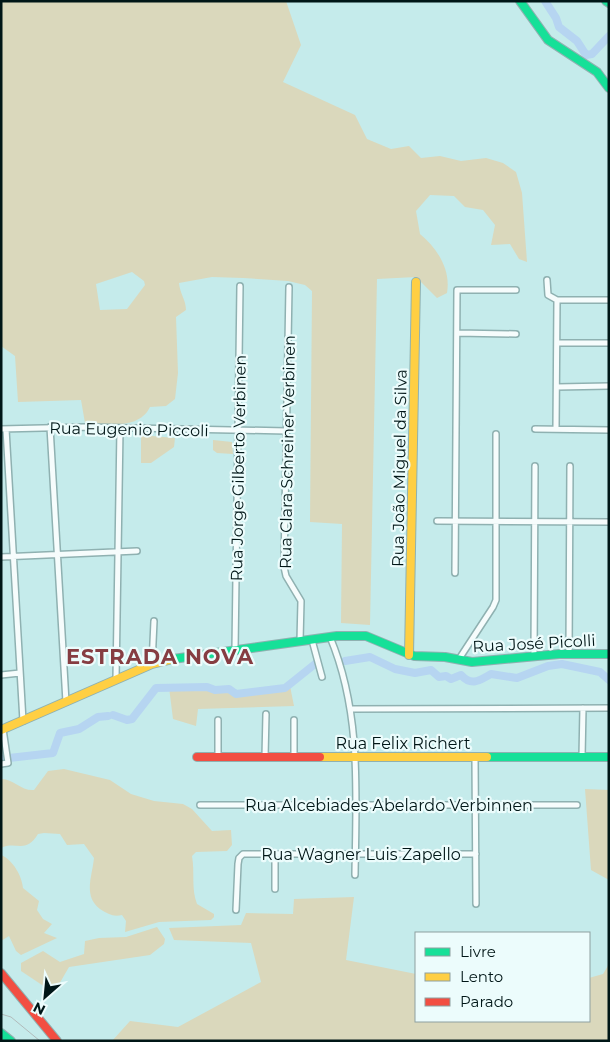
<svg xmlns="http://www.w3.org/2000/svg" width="610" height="1042" viewBox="0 0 610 1042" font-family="Montserrat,sans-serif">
<rect width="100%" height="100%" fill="#c5ebeb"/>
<path fill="#dad8bc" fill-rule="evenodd" d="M1,1H286L301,45L283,82L355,115L367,139L391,149L409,146L421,158L440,156L461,161L486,158L503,163L516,172L522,193L527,262L519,259L510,244L491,245L495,225L483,210L465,207L454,196L430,195L416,211L420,234C438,249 451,270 447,293L437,298L416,277L377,279L370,625L341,623L342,524L310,522L312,291L305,285L288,281L243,278L212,277L179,283C180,294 186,300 186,310L176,317L178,373L175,399L166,406L150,407C139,430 107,424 85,423L81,400L18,402L15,356L1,346ZM132,272L144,281L145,285L127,309L100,310L96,284Z
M141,433H152V436L175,438L174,447L151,463H141Z
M213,440L232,442L233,454L217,453L213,450Z
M290,686L294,706L198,709L196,726L173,719L169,687L229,689L236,694Z
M64,769L110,780L131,794L154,801L183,804L192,809L212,831L231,830L232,845L227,851L196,852L192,856C195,873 191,888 197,904L214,914V917L211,920L159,922L125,932L126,921L122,915C113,917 108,914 100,909C83,896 92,877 94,858L84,844L67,845L60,834L44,833L38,834C25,855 16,840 1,848V779C12,778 21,791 34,790L48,771Z
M585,789L609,790V880L591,870Z
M1,855C13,860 22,876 23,888L39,901L37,910L43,919L52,924L44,933L57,938L21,955L16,951L9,936L1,941Z
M354,897L346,960L416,974V1021H589V978L603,974L609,964V1041H112L130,1021L178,1027L261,982L251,943L174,940L169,928L241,925L246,913L293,914L294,899Z
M157,927L165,939L164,944L150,955L69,967L54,993L21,971V963L43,951L60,962L84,954L85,941L99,938L126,937Z"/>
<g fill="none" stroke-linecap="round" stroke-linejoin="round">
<path stroke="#b6d5f1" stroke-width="8" d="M545,1L556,18L559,27L577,41L586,55L592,54L609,36
M345,661L370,657L395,669L415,673L431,670L439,677L446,676L451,679L461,675C472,687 480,680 491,674L517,678L548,666L562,664L600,672L609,680
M113,715L127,720L132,719L156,688L207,687L215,690L229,689L236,694L285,688L315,664
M9,758L53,753L60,733L79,729L98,717L108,716
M1,759H4"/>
<g stroke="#8fb1b1" stroke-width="8">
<path id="street" d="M547,280L548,295L557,300L556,429
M289,287L284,567L286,576L301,601L300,641
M557,300H609
M457,333L516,334
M557,343H609
M557,387L609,386
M50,427L66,702
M1,429L84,427L287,431
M6,429L23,721
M535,429L609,430
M437,521L609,522
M1,557L137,551
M455,573L457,290H516
M330,637C362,713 356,795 355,875
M312,640L322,677
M235,650L240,286
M569,653L570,466
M534,656L535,466
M459,659L493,607L496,600V434
M152,664L154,621
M1,675L20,673
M116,679L120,429
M350,709L609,708
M218,757V720
M265,757L266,714
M294,757V720
M475,757L476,904
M582,757L583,708
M1,764L8,763L3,729
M200,805H577
M275,889V854
M236,910L238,864L239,858L243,854H476"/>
</g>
<g stroke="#8fb1b1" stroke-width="10">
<path id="fast" d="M520,1L548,40L597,72L609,88
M606,1L609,3
M173,659L337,636H366L414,656L445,657L472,662L559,654H609
M487,757H609
M1,1033L11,1041"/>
</g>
<g stroke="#8fb1b1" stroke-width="10">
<path id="slow" d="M409,655L416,282
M1,730L152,664L173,659
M320,757H487"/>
</g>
<g stroke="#8fb1b1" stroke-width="10">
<path id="jam" d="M197,757H320
M1,973L57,1041"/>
</g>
<use href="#street" stroke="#f6fcfc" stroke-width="5"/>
<use href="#fast" stroke="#16e098" stroke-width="8"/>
<use href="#slow" stroke="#ffcf43" stroke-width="8"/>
<use href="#jam" stroke="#f24e42" stroke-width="8"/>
<path stroke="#b1bbbb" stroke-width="1" d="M1,1014L11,1017L40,1041"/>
</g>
<g text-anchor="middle" stroke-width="4.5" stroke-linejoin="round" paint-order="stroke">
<g font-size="16" fill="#001617" stroke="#ecfcfc">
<text transform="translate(129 429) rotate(1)" y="6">Rua Eugenio Piccoli</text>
<text transform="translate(287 452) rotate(-89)" y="6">Rua Clara Schreiner Verbinen</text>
<text transform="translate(238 468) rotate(-89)" y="6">Rua Jorge Gilberto Verbinen</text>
<text transform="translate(399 468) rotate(-89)" y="6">Rua João Miguel da Silva</text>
<text transform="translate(534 643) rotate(-3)" y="6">Rua José Picolli</text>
<text x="403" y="749">Rua Felix Richert</text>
<text x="389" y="811">Rua Alcebiades Abelardo Verbinnen</text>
<text x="361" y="860">Rua Wagner Luis Zapello</text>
</g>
<g font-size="21" font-weight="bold" letter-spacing="1" fill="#863d42" stroke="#ecfcfc">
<text x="160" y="664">ESTRADA NOVA</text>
</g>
</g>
<rect width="610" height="1042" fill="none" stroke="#001617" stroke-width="5"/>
<rect x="415" y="932" width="175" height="90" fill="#ecfcfc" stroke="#8ea0a0"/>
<rect x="425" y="948" width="25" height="8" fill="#16e098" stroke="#8ea0a0"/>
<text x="460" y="957" font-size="15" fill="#001617">Livre</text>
<rect x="425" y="973" width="25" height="8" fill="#ffcf43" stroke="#8ea0a0"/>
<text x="460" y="982" font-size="15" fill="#001617">Lento</text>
<rect x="425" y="998" width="25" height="8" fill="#f24e42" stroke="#8ea0a0"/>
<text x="460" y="1007" font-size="15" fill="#001617">Parado</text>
<g transform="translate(45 997) rotate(207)" stroke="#ecfcfc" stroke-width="4" paint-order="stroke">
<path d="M0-4L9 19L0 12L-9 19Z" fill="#001617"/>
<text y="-8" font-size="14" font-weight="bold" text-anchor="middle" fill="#001617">N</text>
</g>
</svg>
